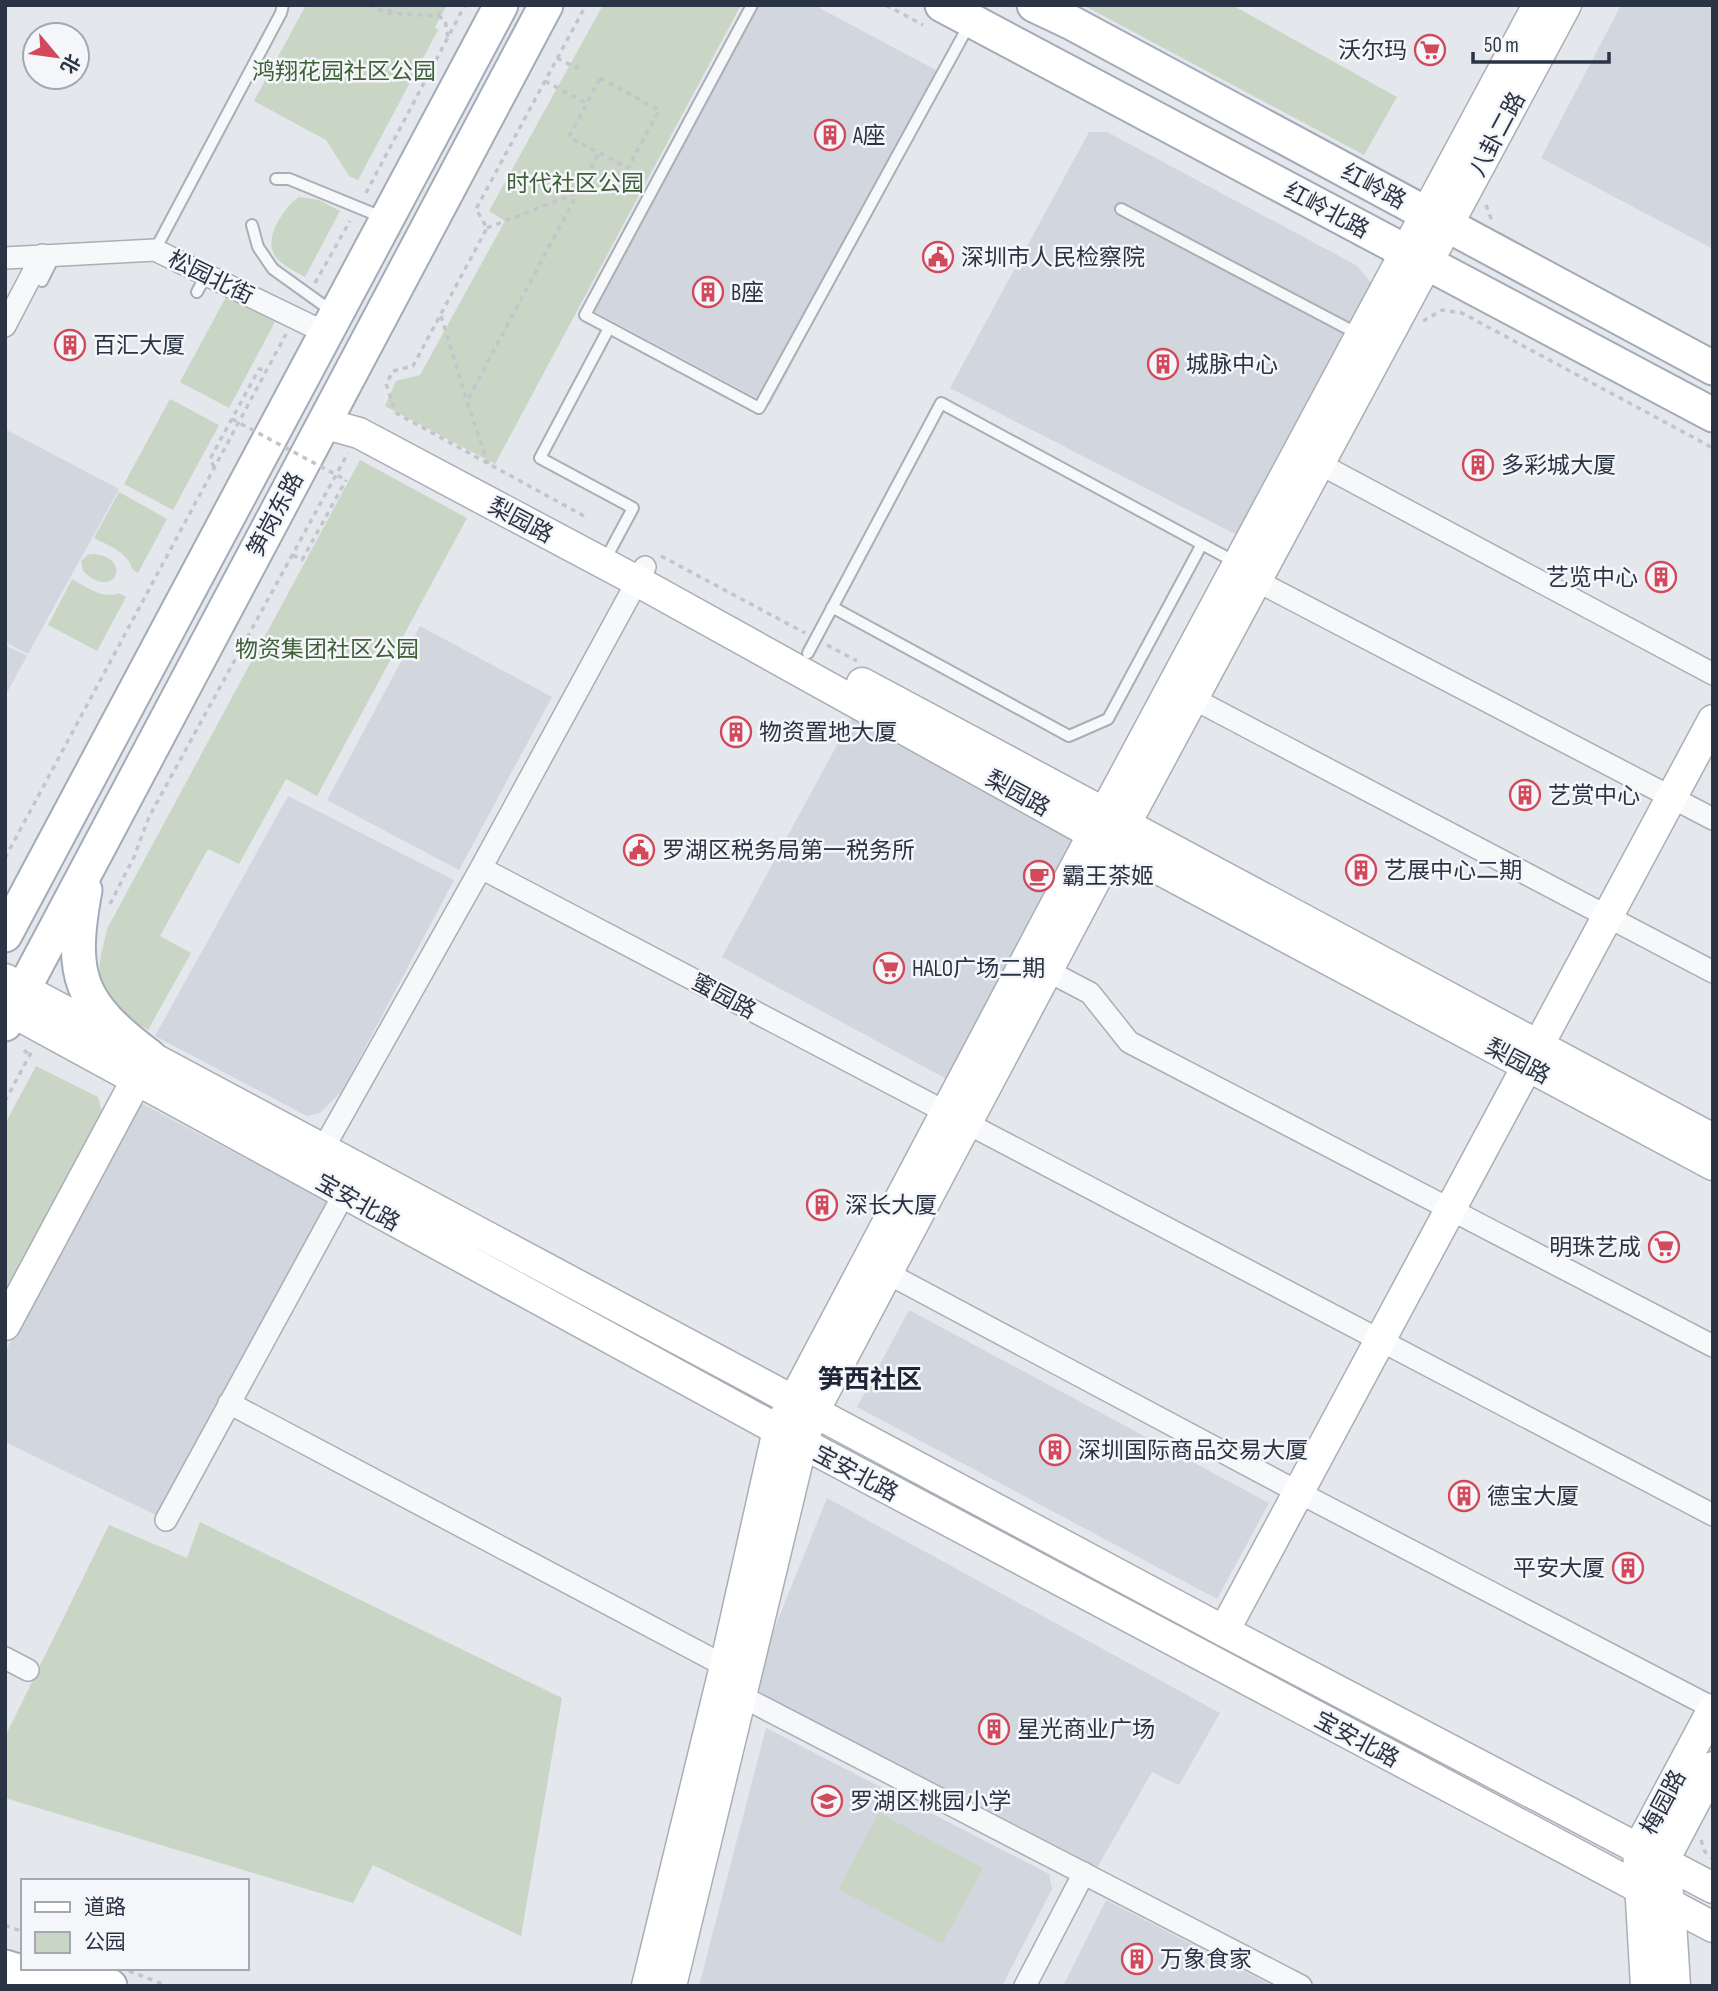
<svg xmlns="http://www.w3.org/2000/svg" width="1718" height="1991" viewBox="0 0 1718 1991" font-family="'Sofia Sans Condensed','Noto Sans SC',sans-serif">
<rect width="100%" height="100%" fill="#e4e7ec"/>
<path fill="#d2d6de" d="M756,5H814L945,75L770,405L594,311Z
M1621,5H1713V249L1541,158Z
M1089,132H1107L1356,265L1373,285L1239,536L950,388Z
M5,429L119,489L28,654L5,642Z
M420,626L552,697L459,870L327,800Z
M5,645L27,656L5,696Z
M856,710L1086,835L952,1082L722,957Z
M288,796L454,880L342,1091L320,1113L307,1116L155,1036Z
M139,1102L333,1205L166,1520L5,1442V1352Z
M909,1310L1269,1503L1217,1599L857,1407Z
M827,1498L1220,1713L1179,1785L1152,1772L1097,1868L750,1689Z
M766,1728L1049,1874L1052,1889L1002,1986H699Z
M1106,1900L1273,1986H1063Z"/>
<path fill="#c9d6c5" d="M306,5H447L435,27L438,30L358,180L349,176L326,140L254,101Z
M603,5H741L495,464L385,406L396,381L420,375L505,221L489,211Z
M1083,5H1232L1397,97L1364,155Z
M299,197L319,200L340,211L305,277C295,271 280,265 274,254C264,237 285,206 299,197Z
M226,297L275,322L229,408L180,382Z
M170,399L219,425L173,510L124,484Z
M360,460L467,518L317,796L286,779L239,864L208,849L160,936L191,953L148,1030C124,1016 105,1002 100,973C98,960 105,942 107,929Z
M119,492L167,519L138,573L132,569C128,552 109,546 94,538Z
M93,554C134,557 115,603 83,571L81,561L87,555Z
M72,579C87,587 102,600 119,593L126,597L97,651L48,625Z
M36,1066L98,1097L103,1116L5,1302V1124Z
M200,1522L562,1698L521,1936L373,1865L353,1903L5,1798V1737L109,1525L187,1558Z
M879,1813L983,1868L942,1944L838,1889Z"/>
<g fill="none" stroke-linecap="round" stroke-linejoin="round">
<g stroke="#a9aeb7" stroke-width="14">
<path id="lane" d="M752,5L585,315L759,408L970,23
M276,179H289L384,218
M1121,209L1358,334
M252,225L258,247L273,269L333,312
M155,250L281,13L283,5
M42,281L55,255
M197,292L206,275
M609,328L540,458L633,508L611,549
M832,607L1069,736L1108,719L1202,544
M808,653L941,403L1237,563"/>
</g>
<g stroke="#a9aeb7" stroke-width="24">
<path id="street" d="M5,258L155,250L326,333
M5,326L42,255
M1320,464L1713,674
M1257,581L1713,819
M1194,699L1713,972
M481,868L1713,1515
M1048,971L1090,993L1129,1042L1713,1346
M323,1149L481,868L645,567
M887,1273L1298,1492L1713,1708
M229,1403L725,1666
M166,1520L344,1194
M5,1658L28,1670
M741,1696L1301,1986
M1025,1986L1084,1873"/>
</g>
<g stroke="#a9aeb7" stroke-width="33">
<path id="secondary" d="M323,423L359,433L637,581L1093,834L1713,1165
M862,683L1713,1139
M5,979L1224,1631L1713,1888
M5,1008L802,1443L1713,1927
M5,1325L137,1079
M1224,1631L1713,720
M647,1986L725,1666L778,1430L1093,834L1538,5
M671,1986L802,1443L814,1411L1114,845L1566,5
M1646,1986L1638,1849L1713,1709
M1675,1986L1670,1906L1663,1862L1713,1767"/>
</g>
<g stroke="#a3abb8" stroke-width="37">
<path id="primary" d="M942,5L1713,415
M1034,5L1070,22L1713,368
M85,890C69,977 79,1003 149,1056
M5,935L501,5
M5,1024L546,5
M5,1967L66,1986
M66,1968L110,1986"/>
</g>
<path stroke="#c2c5cb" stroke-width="3.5" stroke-dasharray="5 5" stroke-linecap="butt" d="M369,5L388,13L438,16L443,5
M886,5L923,25
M388,13L396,5
M438,16L445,20L448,37
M557,58L577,68L582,61
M600,78L659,110L628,168L569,137Z
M545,81L586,103
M366,193L465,5
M1486,205L1492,221
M487,228L579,192
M315,283L350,221
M441,316L467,401
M1423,321L1442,310L1462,313L1713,448
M488,464L467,401L599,153
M214,467L210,459L259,369L267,370
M584,516L396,413L386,384L393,371L413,366L487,228L476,209L586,5
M293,555L302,560L346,480
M661,556L805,633
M827,645L857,661
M5,858L286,334
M110,904L134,857L149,817L348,453
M24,1050L30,1056
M5,1101L32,1051
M1701,1840L1705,1852L1713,1859
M5,1925L23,1932
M129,1971L168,1986"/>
<use href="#lane" stroke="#f7f8fa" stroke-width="10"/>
<use href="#street" stroke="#f7f8fa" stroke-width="21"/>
<use href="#secondary" stroke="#fff" stroke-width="30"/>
<use href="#primary" stroke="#fff" stroke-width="33"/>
<path stroke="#c2c5cb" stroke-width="3.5" stroke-dasharray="5 5" stroke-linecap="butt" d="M232,419L346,480"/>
</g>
<defs>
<g id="supermarket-ring" transform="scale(1.575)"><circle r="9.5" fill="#f4f6f9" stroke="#d1495b" stroke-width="1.5"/><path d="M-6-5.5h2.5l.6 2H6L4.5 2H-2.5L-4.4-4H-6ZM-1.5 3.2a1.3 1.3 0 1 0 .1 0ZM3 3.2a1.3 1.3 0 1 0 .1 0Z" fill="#d1495b"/></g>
<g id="building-ring" transform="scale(1.575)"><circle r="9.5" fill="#f4f6f9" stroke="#d1495b" stroke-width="1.5"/><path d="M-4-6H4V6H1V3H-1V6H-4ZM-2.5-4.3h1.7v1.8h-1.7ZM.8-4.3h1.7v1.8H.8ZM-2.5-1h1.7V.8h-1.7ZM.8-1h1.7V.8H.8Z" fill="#d1495b"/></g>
<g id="civic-ring" transform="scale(1.575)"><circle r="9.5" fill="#f4f6f9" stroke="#d1495b" stroke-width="1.5"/><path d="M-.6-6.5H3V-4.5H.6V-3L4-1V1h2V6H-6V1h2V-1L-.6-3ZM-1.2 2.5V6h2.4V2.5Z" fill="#d1495b"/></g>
<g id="cafe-ring" transform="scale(1.575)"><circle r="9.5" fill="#f4f6f9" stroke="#d1495b" stroke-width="1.5"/><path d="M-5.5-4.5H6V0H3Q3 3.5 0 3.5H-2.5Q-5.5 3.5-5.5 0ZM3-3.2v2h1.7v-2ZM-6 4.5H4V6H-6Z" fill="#d1495b"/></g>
<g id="school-ring" transform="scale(1.575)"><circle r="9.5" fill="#f4f6f9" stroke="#d1495b" stroke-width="1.5"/><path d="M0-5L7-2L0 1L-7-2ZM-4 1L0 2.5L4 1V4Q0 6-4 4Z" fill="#d1495b"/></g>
</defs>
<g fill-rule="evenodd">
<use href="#supermarket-ring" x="1430" y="50"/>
<use href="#building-ring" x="830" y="135"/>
<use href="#civic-ring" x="938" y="257"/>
<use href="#building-ring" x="708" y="292"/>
<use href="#building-ring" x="70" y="345"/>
<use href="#building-ring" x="1163" y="364"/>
<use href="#building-ring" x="1478" y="465"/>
<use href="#building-ring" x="1661" y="577"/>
<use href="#building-ring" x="736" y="732"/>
<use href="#building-ring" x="1525" y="795"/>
<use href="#civic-ring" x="639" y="850"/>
<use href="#building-ring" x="1361" y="870"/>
<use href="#cafe-ring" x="1039" y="876"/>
<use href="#supermarket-ring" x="889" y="968"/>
<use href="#building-ring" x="822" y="1205"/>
<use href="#supermarket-ring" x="1664" y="1247"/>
<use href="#building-ring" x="1055" y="1450"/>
<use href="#building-ring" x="1464" y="1496"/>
<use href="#building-ring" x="1628" y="1568"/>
<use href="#building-ring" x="994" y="1729"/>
<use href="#school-ring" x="827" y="1801"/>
<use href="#building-ring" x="1137" y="1959"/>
</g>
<g text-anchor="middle" stroke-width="5" stroke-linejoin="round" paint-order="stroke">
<g font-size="23" fill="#2b3445" stroke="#f4f6f9" text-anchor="start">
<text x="1407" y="58" text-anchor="end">沃尔玛</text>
<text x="853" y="143">A座</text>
<text x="961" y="265">深圳市人民检察院</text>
<text x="731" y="300">B座</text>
<text x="93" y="353">百汇大厦</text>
<text x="1186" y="372">城脉中心</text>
<text x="1501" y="473">多彩城大厦</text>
<text x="1638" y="585" text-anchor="end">艺览中心</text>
<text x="759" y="740">物资置地大厦</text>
<text x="1548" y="803">艺赏中心</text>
<text x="662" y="858">罗湖区税务局第一税务所</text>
<text x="1384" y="878">艺展中心二期</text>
<text x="1062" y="884">霸王茶姬</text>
<text x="912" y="976">HALO广场二期</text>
<text x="845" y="1213">深长大厦</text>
<text x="1641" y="1255" text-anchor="end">明珠艺成</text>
<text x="1078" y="1458">深圳国际商品交易大厦</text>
<text x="1487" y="1504">德宝大厦</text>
<text x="1605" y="1576" text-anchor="end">平安大厦</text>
<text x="1017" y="1737">星光商业广场</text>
<text x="850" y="1809">罗湖区桃园小学</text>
<text x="1160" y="1967">万象食家</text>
</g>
<g font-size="23" fill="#3f6138" stroke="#f4f6f9">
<text x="344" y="79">鸿翔花园社区公园</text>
<text x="575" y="191">时代社区公园</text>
<text x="327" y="657">物资集团社区公园</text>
</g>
<g font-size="23" fill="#2b3445" stroke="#f4f6f9">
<text transform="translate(1497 134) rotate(-62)" y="8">八卦二路</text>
<text transform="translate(1374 186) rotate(28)" y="8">红岭路</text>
<text transform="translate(1327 210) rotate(28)" y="8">红岭北路</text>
<text transform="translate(211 277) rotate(26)" y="8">松园北街</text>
<text transform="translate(275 514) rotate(-62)" y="8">笋岗东路</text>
<text transform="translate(521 520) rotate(28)" y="8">梨园路</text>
<text transform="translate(1018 793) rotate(29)" y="8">梨园路</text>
<text transform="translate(724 996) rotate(28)" y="8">蜜园路</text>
<text transform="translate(1518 1061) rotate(28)" y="8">梨园路</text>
<text transform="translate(358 1202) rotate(29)" y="8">宝安北路</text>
<text transform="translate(856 1473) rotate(28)" y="8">宝安北路</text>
<text transform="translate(1357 1739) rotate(28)" y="8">宝安北路</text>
<text transform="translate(1663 1802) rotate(-62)" y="8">梅园路</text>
</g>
<g font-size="26" font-weight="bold" fill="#1d2536" stroke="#f4f6f9">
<text x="870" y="1388">笋西社区</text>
</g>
</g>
<rect width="1718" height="1991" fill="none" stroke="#2b3445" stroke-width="14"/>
<rect x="21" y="1879" width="228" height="91" fill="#f4f6f9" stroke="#a4a8b1" stroke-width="2"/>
<rect x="35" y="1902" width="35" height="10" fill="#ffffff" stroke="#a4a8b1" stroke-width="2"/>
<text x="84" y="1914" font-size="21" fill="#2b3445">道路</text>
<rect x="35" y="1932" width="35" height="21" fill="#c9d6c5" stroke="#a4a8b1" stroke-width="2"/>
<text x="84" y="1949" font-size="21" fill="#2b3445">公园</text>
<g transform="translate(56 56) rotate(119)"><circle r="33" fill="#f4f6f9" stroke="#a4a8b1" stroke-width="2"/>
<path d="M0-5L12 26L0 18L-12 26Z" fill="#d1495b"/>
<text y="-10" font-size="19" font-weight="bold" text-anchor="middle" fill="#2b3445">北</text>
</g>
<path d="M1473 52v10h136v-10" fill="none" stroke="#2b3445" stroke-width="3.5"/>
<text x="1484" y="52" font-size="21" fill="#2b3445" stroke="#f4f6f9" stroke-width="5" paint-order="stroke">50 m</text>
</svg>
